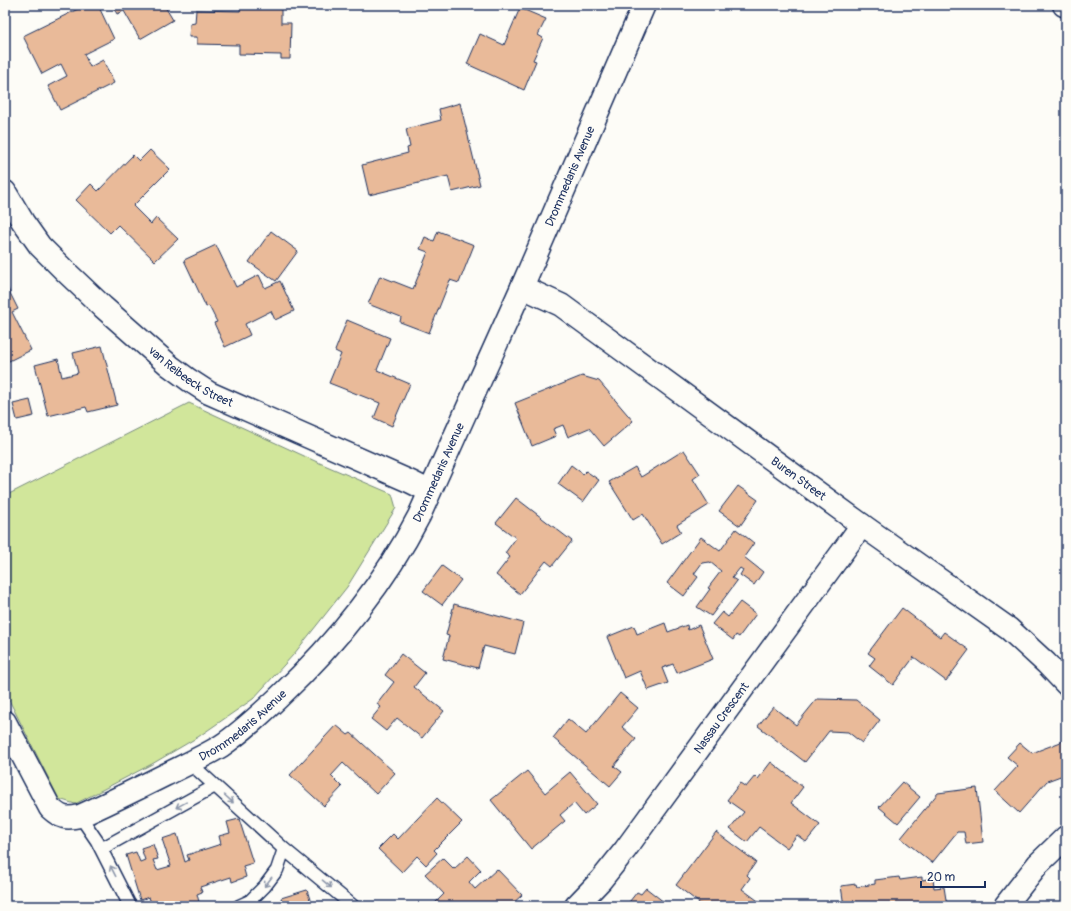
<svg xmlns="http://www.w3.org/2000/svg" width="1071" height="911" viewBox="0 0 1071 911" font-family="Pangolin,sans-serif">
<rect width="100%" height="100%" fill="#fdfcf7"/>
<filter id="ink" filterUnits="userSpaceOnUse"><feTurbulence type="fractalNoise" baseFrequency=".025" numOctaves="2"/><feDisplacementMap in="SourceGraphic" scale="8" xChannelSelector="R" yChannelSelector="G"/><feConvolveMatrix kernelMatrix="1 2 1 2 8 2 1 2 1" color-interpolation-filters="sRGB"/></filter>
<g filter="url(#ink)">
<path fill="#d1e69b" stroke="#768a7c" d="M189,403L315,461L392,494L396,508L347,587L294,654L253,699L198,737L152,764L75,804L59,799L5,692V496Z"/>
<path fill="#e9ba99" stroke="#1b2f5e" d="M86,5H98L114,39L84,54L90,67L103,60L114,83L60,110L48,86L67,76L61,64L42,74L23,36Z
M112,5H164L173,20L140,39L124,11L117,14Z
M241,5H281V23H291L290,59H281V55L239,54V45L197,44V37H189L190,24L195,23L196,10L240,11Z
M520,8L546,19L538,35L543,38L533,60L536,61L524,90L467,64L480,34L504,45Z
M460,103L480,185L452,192L448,176L369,195L362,165L408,153L407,148L410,147L406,129L441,120L439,109Z
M150,150L170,169L133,206L151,224L156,218L178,239L155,261L118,225L110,233L76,200L91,184L98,191L133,155L139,161Z
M271,231L298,251L276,281L249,262Z
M438,231L474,245L459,283L450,280L429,333L400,322L401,317L368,304L380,276L413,289L428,252L420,249L425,237L434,241Z
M216,245L236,287L259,275L265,288L280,281L294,311L275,320L271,311L245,324L250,335L225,347L214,323L217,322L209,306L206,307L184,260Z
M5,283L18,309L12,312L31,350L5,363Z
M347,320L390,338L377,370L410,384L392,426L374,418L380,403L329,383L341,354L335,351Z
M102,346L117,405L88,412L86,407L48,416L35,365L58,359L62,377L78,373L73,353Z
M582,376L599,381L633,421L604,446L589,428L568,437L563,425L553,429L556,436L532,446L515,403Z
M30,400L34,416L17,420L13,404Z
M684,450L700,474L693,479L709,505L677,525L681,532L662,544L643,514L633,520L609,482L635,467L641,477Z
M571,465L583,474L586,471L599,480L583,502L558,484Z
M738,486L758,500L740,526L719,511Z
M516,498L572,541L552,566L546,561L520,594L496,575L510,557L505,553L516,538L496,523Z
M736,529L754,543L744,557L763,572L754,585L740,575L743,570L740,568L732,578L737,581L711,616L697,607L710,589L708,588L721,571L710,562L702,563L694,574L698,577L684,596L667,583L701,537L720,551Z
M442,566L461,580L442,605L423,591Z
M740,602L756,614L739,637L736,635L733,640L712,624L722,612L728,617Z
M454,604L523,623L515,654L484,646L478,668L443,659L449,636L446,635Z
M902,608L940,637L944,632L969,650L946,681L914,657L893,685L869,666L875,658L868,653Z
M665,623L668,632L687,625L688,630L699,625L713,659L677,673L673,664L662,668L668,683L648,690L640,671L624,678L607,637L634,626L637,634Z
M401,654L425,673L414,687L444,711L422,738L397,718L386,731L371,719L381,707L377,704L394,682L385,675Z
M620,693L638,708L622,727L636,739L614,766L622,772L610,786L553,738L568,719L586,734Z
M817,699L856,700L880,720L862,743L848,732L829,731L805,762L758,726L773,707L796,725Z
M336,725L348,735L351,733L395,773L376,794L343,763L331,776L342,787L324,806L290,775Z
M1066,740V774L1047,781L1019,813L995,791L1018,766L1007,757L1020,743L1032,753Z
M771,762L803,787L791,803L820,825L806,842L797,835L787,848L759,827L747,842L730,829L744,812L727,800L740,783L746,787L755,776L758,779Z
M527,771L545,793L570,772L597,804L584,815L574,803L560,815L565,821L531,849L491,800Z
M902,782L920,797L898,823L879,807Z
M977,788L983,842L966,844L964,832H957L932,863L901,838L938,793Z
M437,798L462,822L434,850L437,853L426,865L417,856L402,872L378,849L393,834L398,839Z
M239,819L253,863L243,866L246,877L232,882L231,877L200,887L202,892L197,894L200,906H181L179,901L163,906H152L149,897L140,900L126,855L136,852L140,862L145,860L141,848L153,844L158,859L153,860L157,870L171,866L162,839L177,834L185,862L189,860L187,855L221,844L219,836L230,833L227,822Z
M716,832L756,862L747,875L750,878L742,889L761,903L759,906H703L676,885Z
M468,856L481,870L469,882L475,889L497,869L522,895L510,906H432L444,894L425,874L443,858L454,869Z
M899,877L900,880L922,877V880L933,878L934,888L944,887L947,906H924V904L906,906H844L841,886L856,884L857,887L875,884V880Z
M646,888L669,906H626L637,892L641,894Z
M307,890L312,906H283L281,898Z"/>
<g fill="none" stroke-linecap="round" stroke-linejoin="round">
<g stroke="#1b2f5e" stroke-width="15">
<path id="service" d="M190,763L284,849L353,906
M80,816L97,841L130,906
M101,849L215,786
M239,906L250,901L265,886L277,870L284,849"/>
</g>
<g stroke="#1b2f5e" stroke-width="25">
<g id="minor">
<path d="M1064,5L1066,6"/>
<path id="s1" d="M5,192L23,222L40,246L65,271L103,307L170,366L189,380L209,393L411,482L429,491"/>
<path id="s2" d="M522,287L561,305L862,525L1009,629L1046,663L1066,684"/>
<path id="s3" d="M5,722L50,808C61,818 66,819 80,816C109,803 137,789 165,775C183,766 203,757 221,746C242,732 261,714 279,697C334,645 384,584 419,516L522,287L644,5"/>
<path id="s4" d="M576,906L601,880L625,850L862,525"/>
<path d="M1005,906L1038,864L1066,837"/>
</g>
</g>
<use href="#service" stroke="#fdfcf7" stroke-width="12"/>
<use href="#minor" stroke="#fdfcf7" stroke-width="22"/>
</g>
<defs><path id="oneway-shaft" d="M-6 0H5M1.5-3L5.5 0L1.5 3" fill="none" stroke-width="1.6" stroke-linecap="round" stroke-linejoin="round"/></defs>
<g stroke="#8c96aa">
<use href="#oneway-shaft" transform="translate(229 799) rotate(42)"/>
<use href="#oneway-shaft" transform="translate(181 805) rotate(151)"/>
<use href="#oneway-shaft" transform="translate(113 871) rotate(-117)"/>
<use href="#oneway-shaft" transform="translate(268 882) rotate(128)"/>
<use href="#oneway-shaft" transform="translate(327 884) rotate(40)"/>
</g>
</g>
<g text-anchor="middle" stroke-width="3" stroke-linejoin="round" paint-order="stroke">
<g font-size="12" fill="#1b2f5e" stroke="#fdfcf7">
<text dy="4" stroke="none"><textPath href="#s3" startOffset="965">Drommedaris Avenue</textPath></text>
<text dy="4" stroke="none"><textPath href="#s1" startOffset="265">van Reibeeck Street</textPath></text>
<text dy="4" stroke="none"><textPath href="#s3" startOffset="641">Drommedaris Avenue</textPath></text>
<text dy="4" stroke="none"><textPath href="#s2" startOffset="337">Buren Street</textPath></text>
<text dy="4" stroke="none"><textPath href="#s4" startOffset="238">Nassau Crescent</textPath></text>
<text dy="4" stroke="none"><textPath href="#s3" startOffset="317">Drommedaris Avenue</textPath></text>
</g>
</g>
<rect width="1071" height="911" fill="none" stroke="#fdfcf7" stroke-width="20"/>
<rect x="10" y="10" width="1051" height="891" fill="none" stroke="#1b2f5e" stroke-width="1.5" filter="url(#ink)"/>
<path d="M921 881v6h64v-6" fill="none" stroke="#1b2f5e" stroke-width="2"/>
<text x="927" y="881" font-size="12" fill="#1b2f5e" stroke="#fdfcf7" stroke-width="3" paint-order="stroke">20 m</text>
</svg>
